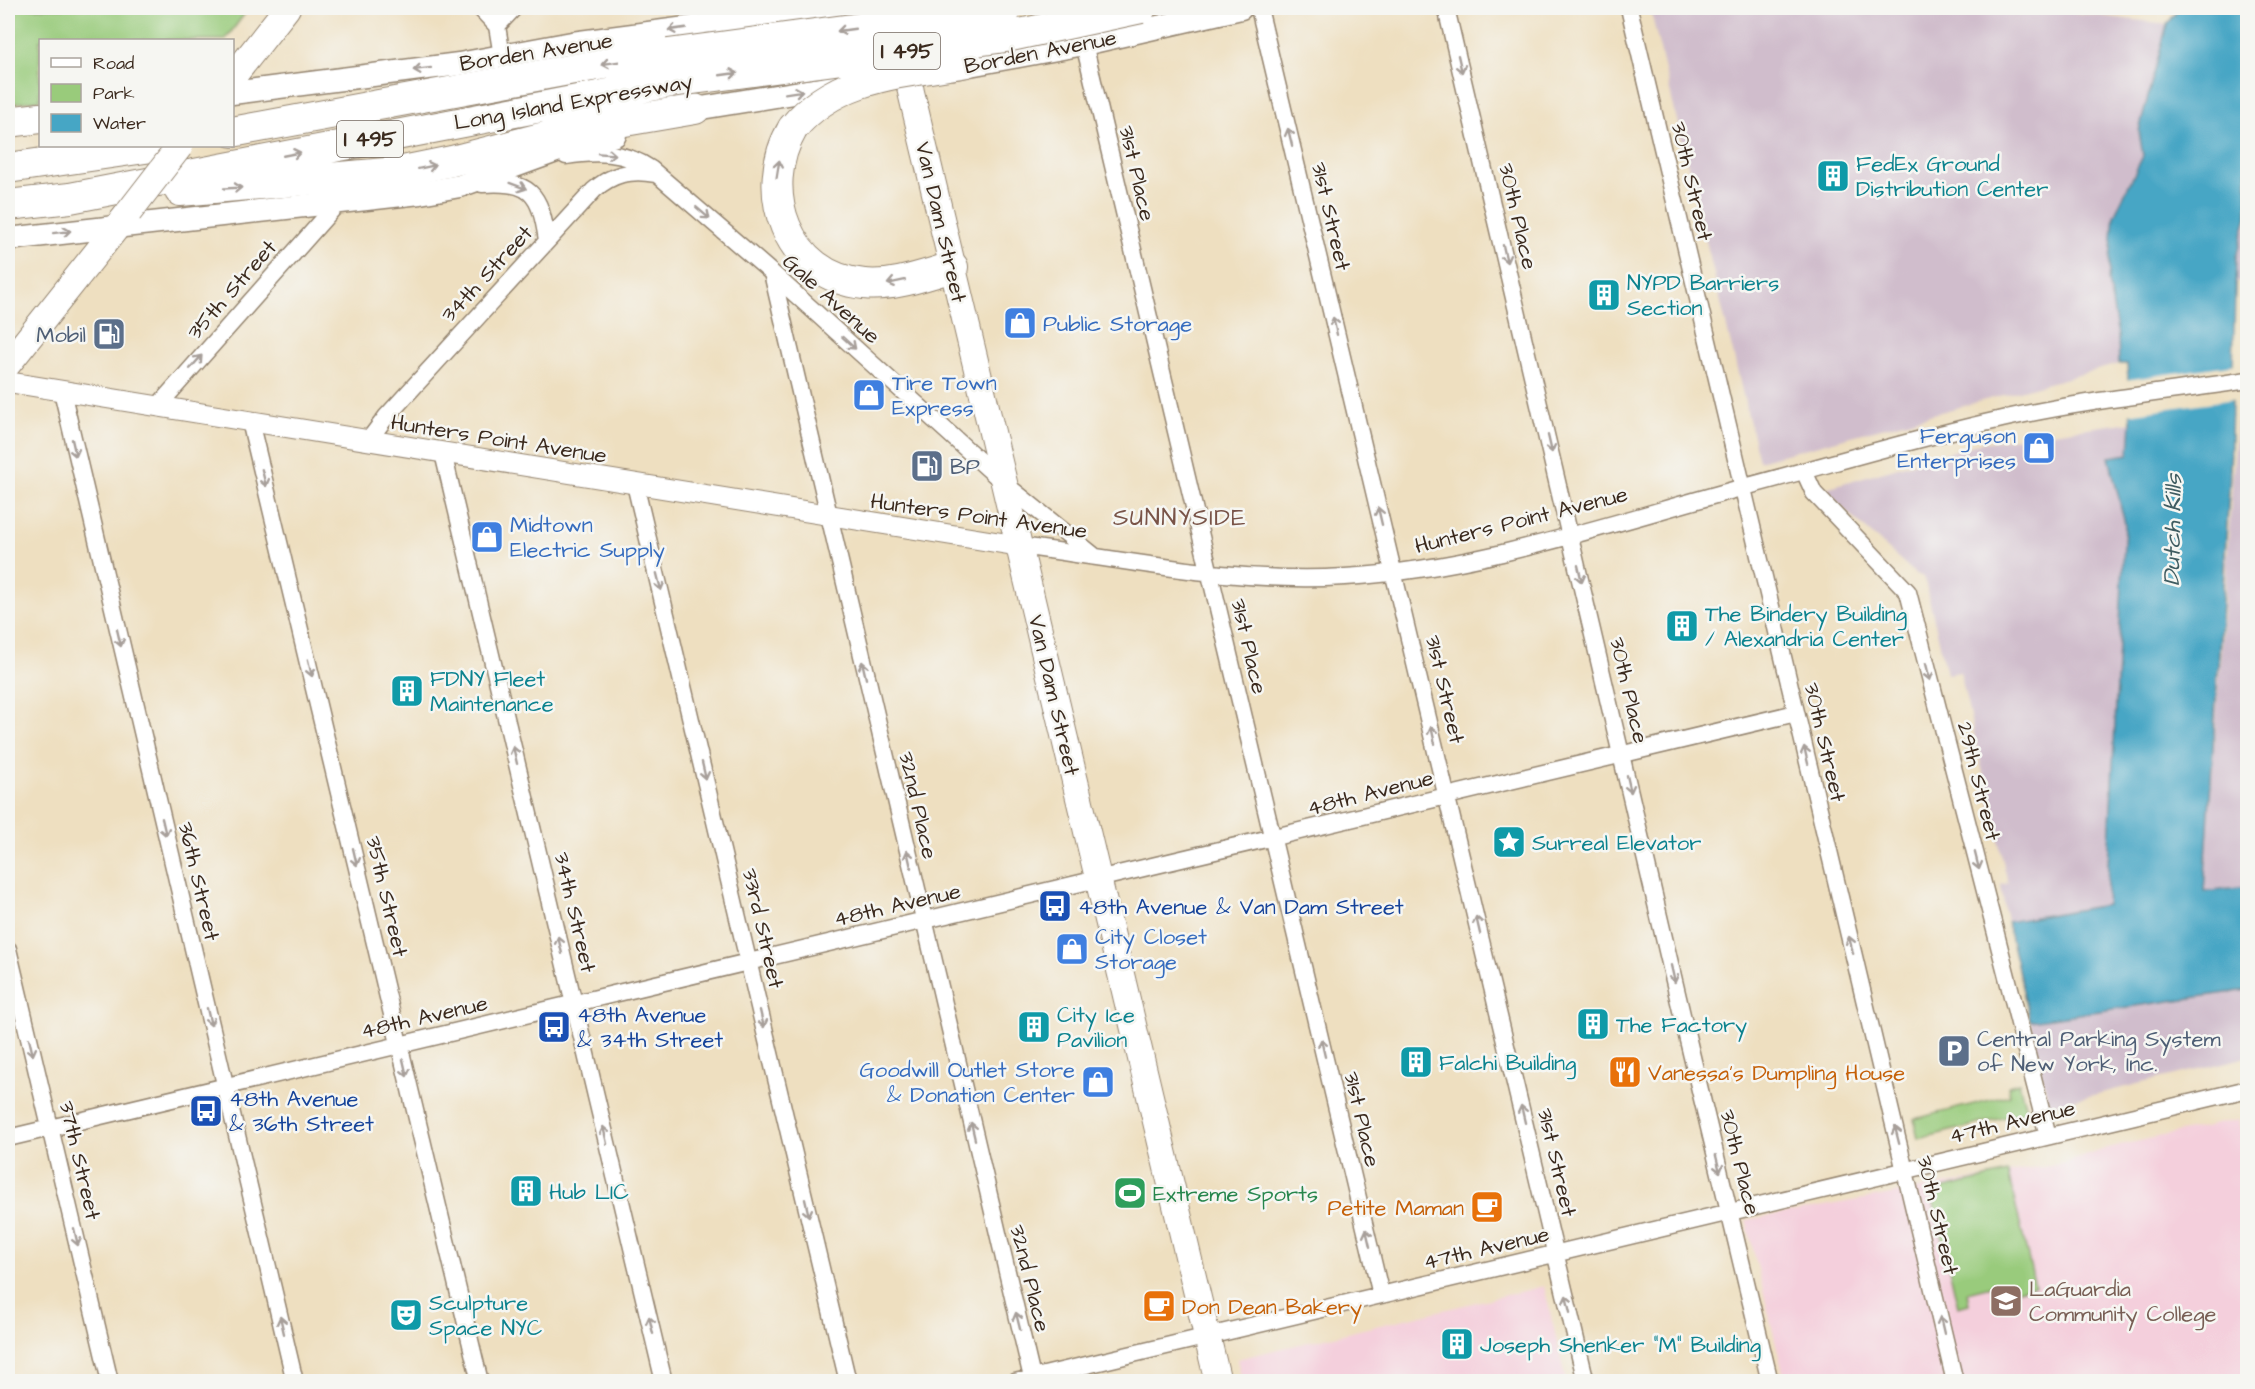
<svg xmlns="http://www.w3.org/2000/svg" width="2255" height="1389" viewBox="0 0 2255 1389" font-family="'Architects Daughter',sans-serif">
<rect width="100%" height="100%" fill="#f6f6f2"/>
<filter id="ink" filterUnits="userSpaceOnUse"><feTurbulence type="fractalNoise" baseFrequency=".0167" numOctaves="2"/><feDisplacementMap in="SourceGraphic" scale="12" xChannelSelector="R" yChannelSelector="G"/><feConvolveMatrix kernelMatrix="1 2 1 2 8 2 1 2 1" color-interpolation-filters="sRGB"/></filter>
<filter id="wash" filterUnits="userSpaceOnUse"><feTurbulence type="fractalNoise" baseFrequency=".008" numOctaves="4" result="noise"/><feDisplacementMap in="SourceGraphic" scale="24" xChannelSelector="R" yChannelSelector="G"/><feGaussianBlur stdDeviation="1.35" result="paint"/><feColorMatrix in="noise" values="0 0 0 0 0 0 0 0 0 0 0 0 0 0 0 0 0 1.4 0 .05"/><feComposite in="paint" operator="in"/></filter>
<g filter="url(#wash)">
<rect width="100%" height="100%" fill="#eedfc0"/>
<path fill="#f4cfdc" d="M2239,1119L2248,1156L2247,1381H1785L1746,1220L2065,1163L2108,1148Z
M1544,1286L1566,1381H1242L1237,1359Z"/>
<path fill="#d0bdcc" d="M1650,8H2036L2167,24L2139,131L2143,156L2114,217L2119,364L1759,461Z
M2247,217V281L2236,282V257Z
M2247,413V887L2204,893L2237,415Z
M2131,422L2129,454L2109,458L2125,524L2106,906L2007,922L2001,885L2008,883L1960,672L1947,674L1924,577L1916,574L1840,506L1826,488L1981,443Z
M2247,990V1057L2049,1106L2030,1021Z"/>
<path fill="#99cb7b" stroke="#6a7a4c" stroke-width="1.5" d="M8,8H249L225,40H40V100L8,104Z
M2019,1083L2027,1112L1918,1139L1914,1119L2010,1095L2008,1086Z
M2008,1173L2035,1286L2001,1294L1999,1284L1967,1292L1969,1304L1958,1307L1931,1191Z"/>
<path fill="#46a6c5" stroke="#406872" stroke-width="1.5" d="M2180,8H2247V217L2236,257L2230,475L2204,892L2247,887V990L2030,1021L2007,922L2106,905L2125,524L2109,457L2129,454L2131,422L2127,364H2119L2118,335L2108,281L2114,216L2143,156L2139,131L2167,24Z"/>
<path fill="#eedfc0" d="M2236,364L2235,399L2128,414L2125,380Z"/>
</g>
<g filter="url(#ink)">
<g fill="none" stroke-linecap="round" stroke-linejoin="round">
<g stroke="#94846f" stroke-width="19">
<path id="minor" d="M480,8L497,26L502,56
M1259,8L1586,1382
M1446,8L1687,1036L1770,1382
M1629,8L1955,1382
M497,26L514,8
M1082,35L1381,1295
M566,156C595,151 625,151 651,169L772,273L1005,484L1093,555
M482,184C531,180 540,193 547,240
M772,273L1033,1382
M62,391L295,1382
M158,406L338,203
M250,421L480,1382
M368,441L386,417L594,190C612,174 631,169 655,174
M443,453L664,1382
M1804,471L1814,493L1908,592L2048,1136
M635,484L848,1382
M1020,546C1128,560 1235,584 1345,577C1479,569 1608,524 1737,489C1828,465 1919,437 2011,417C2089,400 2169,392 2248,380
M8,949L110,1382
M8,1138L1796,713
M1015,1382L2248,1089"/>
</g>
<g stroke="#94846f" stroke-width="22">
<path id="tertiary" d="M8,382L1020,546"/>
</g>
<g stroke="#94846f" stroke-width="25">
<path id="secondary" d="M953,68L1084,44L1241,8
M232,93L459,64L572,43L839,8
M681,114L695,109L843,85
M8,239L420,193L460,186L562,149L615,135"/>
</g>
<g stroke="#94846f" stroke-width="28">
<path id="primary" d="M896,8L911,92L1218,1382
M232,78L287,8
M8,364L129,212"/>
</g>
<g stroke="#94846f" stroke-width="32">
<path id="motorway" d="M8,122L40,118
M793,128C756,190 787,277 864,284C894,287 924,275 953,267
M232,132L574,69L668,54
M8,168L159,146
M180,191L398,172L452,161L572,130L695,109
M8,205L70,198L671,82"/>
</g>
<use href="#minor" stroke="#fff" stroke-width="16"/>
<use href="#tertiary" stroke="#fff" stroke-width="20"/>
<use href="#secondary" stroke="#fff" stroke-width="22"/>
<use href="#primary" stroke="#fff" stroke-width="26"/>
<use href="#motorway" stroke="#fff" stroke-width="30"/>
<g stroke="#94846f" stroke-width="28" stroke-linecap="butt">
<path id="primary-bridge" d="M129,212L180,146"/>
</g>
<g stroke="#94846f" stroke-width="32" stroke-linecap="butt">
<path id="motorway-bridge" d="M668,54L1008,8
M671,82L1006,37L1141,8
M793,128C836,75 904,73 967,62"/>
</g>
<use href="#primary-bridge" stroke="#fff" stroke-width="26"/>
<use href="#motorway-bridge" stroke="#fff" stroke-width="30"/>
</g>
<defs><path id="oneway-shaft" d="M-6 0H5M1.5-3L5.5 0L1.5 3" fill="none" stroke-width="1.6" stroke-linecap="round" stroke-linejoin="round" transform="scale(1.5)"/></defs>
<g stroke="#a79f9a">
<use href="#oneway-shaft" transform="translate(677 29) rotate(172)"/>
<use href="#oneway-shaft" transform="translate(846 30) rotate(172)"/>
<use href="#oneway-shaft" transform="translate(610 63) rotate(171)"/>
<use href="#oneway-shaft" transform="translate(1460 64) rotate(77)"/>
<use href="#oneway-shaft" transform="translate(422 69) rotate(173)"/>
<use href="#oneway-shaft" transform="translate(729 74) rotate(-8)"/>
<use href="#oneway-shaft" transform="translate(794 92) rotate(-9)"/>
<use href="#oneway-shaft" transform="translate(1290 137) rotate(-104)"/>
<use href="#oneway-shaft" transform="translate(292 154) rotate(-11)"/>
<use href="#oneway-shaft" transform="translate(607 154) rotate(4)"/>
<use href="#oneway-shaft" transform="translate(427 167) rotate(-12)"/>
<use href="#oneway-shaft" transform="translate(778 169) rotate(-81)"/>
<use href="#oneway-shaft" transform="translate(518 186) rotate(20)"/>
<use href="#oneway-shaft" transform="translate(233 188) rotate(-3)"/>
<use href="#oneway-shaft" transform="translate(703 213) rotate(41)"/>
<use href="#oneway-shaft" transform="translate(62 232) rotate(-7)"/>
<use href="#oneway-shaft" transform="translate(1505 254) rotate(77)"/>
<use href="#oneway-shaft" transform="translate(896 282) rotate(168)"/>
<use href="#oneway-shaft" transform="translate(1335 326) rotate(-103)"/>
<use href="#oneway-shaft" transform="translate(849 343) rotate(42)"/>
<use href="#oneway-shaft" transform="translate(196 362) rotate(-49)"/>
<use href="#oneway-shaft" transform="translate(1550 444) rotate(77)"/>
<use href="#oneway-shaft" transform="translate(74 448) rotate(77)"/>
<use href="#oneway-shaft" transform="translate(264 478) rotate(76)"/>
<use href="#oneway-shaft" transform="translate(1380 516) rotate(-103)"/>
<use href="#oneway-shaft" transform="translate(1580 574) rotate(77)"/>
<use href="#oneway-shaft" transform="translate(659 582) rotate(76)"/>
<use href="#oneway-shaft" transform="translate(119 638) rotate(77)"/>
<use href="#oneway-shaft" transform="translate(310 668) rotate(76)"/>
<use href="#oneway-shaft" transform="translate(864 670) rotate(-103)"/>
<use href="#oneway-shaft" transform="translate(1928 672) rotate(76)"/>
<use href="#oneway-shaft" transform="translate(1433 735) rotate(-103)"/>
<use href="#oneway-shaft" transform="translate(515 755) rotate(-103)"/>
<use href="#oneway-shaft" transform="translate(1806 755) rotate(-103)"/>
<use href="#oneway-shaft" transform="translate(704 771) rotate(77)"/>
<use href="#oneway-shaft" transform="translate(1629 784) rotate(77)"/>
<use href="#oneway-shaft" transform="translate(164 827) rotate(77)"/>
<use href="#oneway-shaft" transform="translate(355 857) rotate(77)"/>
<use href="#oneway-shaft" transform="translate(909 859) rotate(-103)"/>
<use href="#oneway-shaft" transform="translate(1977 861) rotate(76)"/>
<use href="#oneway-shaft" transform="translate(1478 925) rotate(-103)"/>
<use href="#oneway-shaft" transform="translate(560 945) rotate(-103)"/>
<use href="#oneway-shaft" transform="translate(1851 945) rotate(-104)"/>
<use href="#oneway-shaft" transform="translate(1673 974) rotate(77)"/>
<use href="#oneway-shaft" transform="translate(209 1017) rotate(77)"/>
<use href="#oneway-shaft" transform="translate(762 1019) rotate(77)"/>
<use href="#oneway-shaft" transform="translate(31 1047) rotate(77)"/>
<use href="#oneway-shaft" transform="translate(1323 1048) rotate(-103)"/>
<use href="#oneway-shaft" transform="translate(405 1068) rotate(77)"/>
<use href="#oneway-shaft" transform="translate(1523 1114) rotate(-103)"/>
<use href="#oneway-shaft" transform="translate(973 1131) rotate(-103)"/>
<use href="#oneway-shaft" transform="translate(605 1135) rotate(-103)"/>
<use href="#oneway-shaft" transform="translate(1897 1135) rotate(-104)"/>
<use href="#oneway-shaft" transform="translate(1718 1164) rotate(76)"/>
<use href="#oneway-shaft" transform="translate(807 1208) rotate(77)"/>
<use href="#oneway-shaft" transform="translate(76 1237) rotate(77)"/>
<use href="#oneway-shaft" transform="translate(1368 1238) rotate(-103)"/>
<use href="#oneway-shaft" transform="translate(1568 1304) rotate(-103)"/>
<use href="#oneway-shaft" transform="translate(1018 1321) rotate(-104)"/>
<use href="#oneway-shaft" transform="translate(282 1325) rotate(-103)"/>
<use href="#oneway-shaft" transform="translate(651 1325) rotate(-103)"/>
<use href="#oneway-shaft" transform="translate(1942 1325) rotate(-103)"/>
</g>
</g>
<defs>
<g id="building-square" transform="scale(1.725)"><rect x="-9" y="-9" width="18" height="18" rx="4" fill="#0f9aa8" stroke="#f6f6f2"/><path d="M-4-6H4V6H1V3H-1V6H-4ZM-2.5-4.3h1.7v1.8h-1.7ZM.8-4.3h1.7v1.8H.8ZM-2.5-1h1.7V.8h-1.7ZM.8-1h1.7V.8H.8Z" fill="#fff"/></g>
<g id="shop-square" transform="scale(1.725)"><rect x="-9" y="-9" width="18" height="18" rx="4" fill="#3f7fe0" stroke="#f6f6f2"/><path d="M-5-2.5h2.3a2.7 3.5 0 0 1 5.4 0H5L5.5 6h-11ZM-1.5-2.5h3a1.5 2.3 0 0 0-3 0Z" fill="#fff"/></g>
<g id="fuel-square" transform="scale(1.725)"><rect x="-9" y="-9" width="18" height="18" rx="4" fill="#5c6f8a" stroke="#f6f6f2"/><path d="M-5.5-6h7V0h2V4h1.3V-2.5L3-4.5l.8-.8L6-3V5H2.5V1h-1V6h-7ZM-4.2-4.7v3.2H.2V-4.7Z" fill="#fff"/></g>
<g id="sight-square" transform="scale(1.725)"><rect x="-9" y="-9" width="18" height="18" rx="4" fill="#0f9aa8" stroke="#f6f6f2"/><path d="M0-6L1.8-2.2L6-1.7L2.9 1.2L3.7 5.4L0 3.3L-3.7 5.4L-2.9 1.2L-6-1.7L-1.8-2.2Z" fill="#fff"/></g>
<g id="bus-square" transform="scale(1.725)"><rect x="-9" y="-9" width="18" height="18" rx="4" fill="#1a4fb4" stroke="#f6f6f2"/><path d="M-5-6H5V4H4V6H2V4H-2V6H-4V4H-5ZM-3.5-4V0h7V-4ZM-3.5 1.2v1.5H-2V1.2ZM2 1.2v1.5H3.5V1.2Z" fill="#fff"/></g>
<g id="parking-square" transform="scale(1.725)"><rect x="-9" y="-9" width="18" height="18" rx="4" fill="#5c6f8a" stroke="#f6f6f2"/><path d="M-3.5-5.5H1a3.5 3.5 0 0 1 0 7H-1V5.5H-3.5ZM-1-3.4V-.6H.8a1.4 1.4 0 0 0 0-2.8Z" fill="#fff"/></g>
<g id="restaurant-square" transform="scale(1.725)"><rect x="-9" y="-9" width="18" height="18" rx="4" fill="#e8710a" stroke="#f6f6f2"/><path d="M-5-6h1v4h1v-4h1v4h1v-4h1v5L-1.5 .5V6h-2V.5L-5-1ZM5-6V6H3V1.5H1.5Q1.5-4 5-6Z" fill="#fff"/></g>
<g id="stadium-square" transform="scale(1.725)"><rect x="-9" y="-9" width="18" height="18" rx="4" fill="#2e9e5b" stroke="#f6f6f2"/><path d="M0-5a6.5 5 0 1 0 0 10a6.5 5 0 1 0 0-10ZM-3.5-1.8h7v3.6h-7Z" fill="#fff"/></g>
<g id="cafe-square" transform="scale(1.725)"><rect x="-9" y="-9" width="18" height="18" rx="4" fill="#e8710a" stroke="#f6f6f2"/><path d="M-5.5-4.5H6V0H3Q3 3.5 0 3.5H-2.5Q-5.5 3.5-5.5 0ZM3-3.2v2h1.7v-2ZM-6 4.5H4V6H-6Z" fill="#fff"/></g>
<g id="university-square" transform="scale(1.725)"><rect x="-9" y="-9" width="18" height="18" rx="4" fill="#8d6e63" stroke="#f6f6f2"/><path d="M0-5L7-2L0 1L-7-2ZM-4 1L0 2.5L4 1V4Q0 6-4 4Z" fill="#fff"/></g>
<g id="theatre-square" transform="scale(1.725)"><rect x="-9" y="-9" width="18" height="18" rx="4" fill="#0f9aa8" stroke="#f6f6f2"/><path d="M-5-5.5Q0-4 5-5.5V0Q5 5 0 6Q-5 5-5 0ZM-3.3-2.5H-1v1.5H-3.3ZM1-2.5H3.3v1.5H1ZM-2.8 1Q0 5.5 2.8 1Z" fill="#fff"/></g>
</defs>
<g fill-rule="evenodd">
<use href="#building-square" x="1833" y="176"/>
<use href="#building-square" x="1604" y="295"/>
<use href="#shop-square" x="1020" y="323"/>
<use href="#fuel-square" x="109" y="334"/>
<use href="#shop-square" x="869" y="395"/>
<use href="#shop-square" x="2039" y="448"/>
<use href="#fuel-square" x="927" y="466"/>
<use href="#shop-square" x="487" y="537"/>
<use href="#building-square" x="1682" y="626"/>
<use href="#building-square" x="407" y="691"/>
<use href="#sight-square" x="1509" y="842"/>
<use href="#bus-square" x="1055" y="906"/>
<use href="#shop-square" x="1072" y="949"/>
<use href="#building-square" x="1593" y="1024"/>
<use href="#bus-square" x="554" y="1027"/>
<use href="#building-square" x="1034" y="1027"/>
<use href="#parking-square" x="1954" y="1051"/>
<use href="#building-square" x="1416" y="1062"/>
<use href="#restaurant-square" x="1625" y="1072"/>
<use href="#shop-square" x="1098" y="1082"/>
<use href="#bus-square" x="206" y="1111"/>
<use href="#building-square" x="526" y="1191"/>
<use href="#stadium-square" x="1130" y="1193"/>
<use href="#cafe-square" x="1487" y="1207"/>
<use href="#university-square" x="2006" y="1301"/>
<use href="#cafe-square" x="1159" y="1306"/>
<use href="#theatre-square" x="406" y="1315"/>
<use href="#building-square" x="1457" y="1344"/>
</g>
<g text-anchor="middle" stroke-width="5" stroke-linejoin="round" paint-order="stroke">
<g fill="#f6f6f2" stroke="#73675e" stroke-width="1.5">
<rect x="874" y="33" width="66" height="36" rx="4.5"/>
<rect x="337" y="121" width="66" height="36" rx="4.5"/>
</g>
<g font-size="21" font-weight="bold" fill="#3b2a1e">
<text x="907" y="58">I 495</text>
<text x="370" y="146">I 495</text>
</g>
<g font-size="22" fill="#3b2a1e" stroke="#f6f6f2">
<text transform="translate(536 51) rotate(-9)" y="8">Borden Avenue</text>
<text transform="translate(1040 51) rotate(-11)" y="8">Borden Avenue</text>
<text transform="translate(573 101) rotate(-10)" y="8">Long Island Expressway</text>
<text transform="translate(1138 173) rotate(77)" y="8">31st Place</text>
<text transform="translate(1693 181) rotate(77)" y="8">30th Street</text>
<text transform="translate(1332 216) rotate(77)" y="8">31st Street</text>
<text transform="translate(1519 216) rotate(77)" y="8">30th Place</text>
<text transform="translate(942 222) rotate(77)" y="8">Van Dam Street</text>
<text transform="translate(486 273) rotate(-47)" y="8">34th Street</text>
<text transform="translate(231 289) rotate(-49)" y="8">35th Street</text>
<text transform="translate(832 298) rotate(42)" y="8">Gale Avenue</text>
<text transform="translate(499 438) rotate(9)" y="8">Hunters Point Avenue</text>
<text transform="translate(979 515) rotate(8)" y="8">Hunters Point Avenue</text>
<text transform="translate(1521 519) rotate(-14)" y="8">Hunters Point Avenue</text>
<text transform="translate(1250 646) rotate(77)" y="8">31st Place</text>
<text transform="translate(1446 689) rotate(77)" y="8">31st Street</text>
<text transform="translate(1630 690) rotate(77)" y="8">30th Place</text>
<text transform="translate(1055 695) rotate(77)" y="8">Van Dam Street</text>
<text transform="translate(1826 742) rotate(77)" y="8">30th Street</text>
<text transform="translate(1980 781) rotate(76)" y="8">29th Street</text>
<text transform="translate(1370 792) rotate(-14)" y="8">48th Avenue</text>
<text transform="translate(919 805) rotate(77)" y="8">32nd Place</text>
<text transform="translate(200 881) rotate(77)" y="8">36th Street</text>
<text transform="translate(388 896) rotate(77)" y="8">35th Street</text>
<text transform="translate(897 904) rotate(-13)" y="8">48th Avenue</text>
<text transform="translate(576 912) rotate(77)" y="8">34th Street</text>
<text transform="translate(764 928) rotate(77)" y="8">33rd Street</text>
<text transform="translate(424 1016) rotate(-13)" y="8">48th Avenue</text>
<text transform="translate(1363 1119) rotate(77)" y="8">31st Place</text>
<text transform="translate(2012 1121) rotate(-13)" y="8">47th Avenue</text>
<text transform="translate(81 1160) rotate(77)" y="8">37th Street</text>
<text transform="translate(1558 1162) rotate(77)" y="8">31st Street</text>
<text transform="translate(1741 1162) rotate(76)" y="8">30th Place</text>
<text transform="translate(1939 1215) rotate(77)" y="8">30th Street</text>
<text transform="translate(1486 1247) rotate(-13)" y="8">47th Avenue</text>
<text transform="translate(1031 1278) rotate(76)" y="8">32nd Place</text>
</g>
<g font-size="22" fill="#0d838f" stroke="#f6f6f2" text-anchor="start">
<text x="1856" y="171">FedEx Ground<tspan x="1856" dy="25">Distribution Center</tspan></text>
<text x="1627" y="290">NYPD Barriers<tspan x="1627" dy="25">Section</tspan></text>
<text x="1705" y="621">The Bindery Building<tspan x="1705" dy="25">/ Alexandria Center</tspan></text>
<text x="430" y="686">FDNY Fleet<tspan x="430" dy="25">Maintenance</tspan></text>
<text x="1532" y="850">Surreal Elevator</text>
<text x="1057" y="1022">City Ice<tspan x="1057" dy="25">Pavilion</tspan></text>
<text x="1616" y="1032">The Factory</text>
<text x="1439" y="1070">Falchi Building</text>
<text x="549" y="1199">Hub LIC</text>
<text x="429" y="1310">Sculpture<tspan x="429" dy="25">Space NYC</tspan></text>
<text x="1480" y="1352">Joseph Shenker "M" Building</text>
</g>
<g font-size="22" fill="#366cbe" stroke="#f6f6f2" text-anchor="start">
<text x="1043" y="331">Public Storage</text>
<text x="892" y="390">Tire Town<tspan x="892" dy="25">Express</tspan></text>
<text x="2016" y="443" text-anchor="end">Ferguson<tspan x="2016" dy="25">Enterprises</tspan></text>
<text x="510" y="532">Midtown<tspan x="510" dy="25">Electric Supply</tspan></text>
<text x="1095" y="944">City Closet<tspan x="1095" dy="25">Storage</tspan></text>
<text x="1075" y="1077" text-anchor="end">Goodwill Outlet Store<tspan x="1075" dy="25">&amp; Donation Center</tspan></text>
</g>
<g font-size="22" fill="#4e5e75" stroke="#f6f6f2" text-anchor="start">
<text x="86" y="342" text-anchor="end">Mobil</text>
<text x="950" y="474">BP</text>
<text x="1977" y="1046">Central Parking System<tspan x="1977" dy="25">of New York, Inc.</tspan></text>
</g>
<g font-size="22" fill="#164399" stroke="#f6f6f2" text-anchor="start">
<text x="1078" y="914">48th Avenue &amp; Van Dam Street</text>
<text x="577" y="1022">48th Avenue<tspan x="577" dy="25">&amp; 34th Street</tspan></text>
<text x="229" y="1106">48th Avenue<tspan x="229" dy="25">&amp; 36th Street</tspan></text>
</g>
<g font-size="22" fill="#c56008" stroke="#f6f6f2" text-anchor="start">
<text x="1648" y="1080">Vanessa's Dumpling House</text>
<text x="1464" y="1215" text-anchor="end">Petite Maman</text>
<text x="1182" y="1314">Don Dean Bakery</text>
</g>
<g font-size="22" fill="#27864d" stroke="#f6f6f2" text-anchor="start">
<text x="1153" y="1201">Extreme Sports</text>
</g>
<g font-size="22" fill="#785e54" stroke="#f6f6f2" text-anchor="start">
<text x="2029" y="1296">LaGuardia<tspan x="2029" dy="25">Community College</tspan></text>
</g>
<g font-size="24" letter-spacing="1.5" fill="#795448" stroke="#f6f6f2">
<text x="1180" y="525">SUNNYSIDE</text>
</g>
<g font-size="24" font-style="italic" fill="#3f5c61" stroke="#f6f6f2">
<text transform="translate(2172 530) rotate(-89)" y="8">Dutch Kills</text>
</g>
</g>
<rect width="2255" height="1389" fill="none" stroke="#f6f6f2" stroke-width="30"/>
<rect x="39" y="39" width="195" height="108" fill="#f6f6f2" stroke="#aba49d" stroke-width="1.5"/>
<rect x="51" y="58" width="30" height="9" fill="#ffffff" stroke="#aba49d" stroke-width="1.5"/>
<text x="93" y="69" font-size="18" fill="#3b2a1e">Road</text>
<rect x="51" y="84" width="30" height="18" fill="#99cb7b" stroke="#aba49d" stroke-width="1.5"/>
<text x="93" y="99" font-size="18" fill="#3b2a1e">Park</text>
<rect x="51" y="114" width="30" height="18" fill="#46a6c5" stroke="#aba49d" stroke-width="1.5"/>
<text x="93" y="129" font-size="18" fill="#3b2a1e">Water</text>
</svg>
